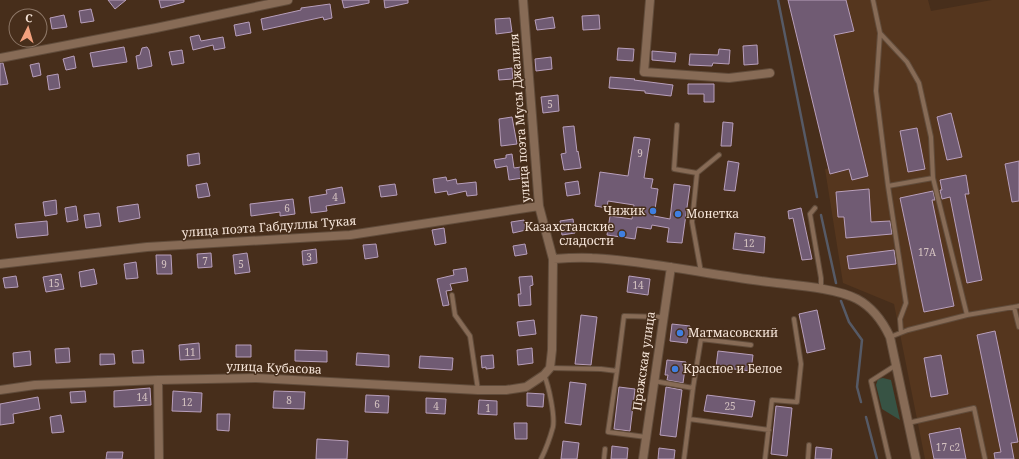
<svg xmlns="http://www.w3.org/2000/svg" width="1019" height="459" viewBox="0 0 1019 459" font-family="'Noto Serif',serif">
<rect width="100%" height="100%" fill="#472e1b"/>
<path fill="#55361e" d="M788,0H928L931,11L992,0H1019V459H925L894,304L843,283L825,169L829,168Z"/>
<path fill="#375344" d="M883,378L891,380L900,420L882,409L876,385L878,379Z"/>
<g fill="none" stroke-linecap="round" stroke-linejoin="round">
<path stroke="#565a66" stroke-width="2.5" d="M778,0L817,197
M821,215L836,283
M841,301L849,322L862,340L857,387L861,402
M866,417L877,459"/>
</g>
<path fill="#705b73" stroke="#b89fbb" d="M108,0H126L115,9Z
M159,0H184V2L161,8Z
M342,0H369V3L344,8Z
M384,0H408V3L385,8Z
M788,0H846L854,31L834,35L868,176L852,180L849,169L830,174Z
M330,4L332,18L324,20L323,17L263,30L261,19L301,10V8Z
M91,9L94,21L81,23L79,11Z
M64,15L67,27L52,29L50,18Z
M599,15L600,29L583,30L582,16Z
M553,17L555,28L537,30L535,20Z
M510,18L512,32L496,34L495,19Z
M249,22L251,33L236,36L234,25Z
M199,35L201,41L223,37L225,48L214,50L213,45L193,50L190,37Z
M757,45L758,64L744,65L743,46Z
M124,47L127,62L93,67L90,53Z
M147,47L149,50L152,66L138,69L136,56L140,55L142,48Z
M618,48L634,49L633,61L617,60Z
M719,49L730,50L729,64L713,63L712,66L689,65L690,54L718,55Z
M182,50L184,63L172,65L169,52Z
M652,51L676,53L675,62L652,60Z
M74,56L76,68L66,70L63,59Z
M551,57L552,69L536,71L535,59Z
M0,63H3L8,84L0,85Z
M39,63L41,75L33,77L30,65Z
M512,68L513,79L499,80L498,70Z
M58,74L60,88L49,90L47,76Z
M610,77L635,79L634,80L673,85L671,96L645,93V91L609,88Z
M688,84H714V102H704V94H688Z
M558,95L559,111L543,113L541,97Z
M951,113L962,157L947,160L937,117Z
M512,117L517,144L501,146L499,119Z
M723,122L733,123L731,146H721Z
M574,126L577,152L578,151L581,168L564,170L561,154L566,153L563,127Z
M917,128L925,169L908,172L900,131Z
M634,137L650,139L644,178L653,179L651,188L658,189L654,216L670,219L674,184L690,186L682,243L667,242L669,228L652,225L651,229L637,227L635,239L607,235L610,216L632,219L634,205L608,201L607,208L595,206L600,172L628,176Z
M199,153L200,164L188,166L187,155Z
M512,154L514,168L521,167L523,178L509,180L507,166L496,168L494,160L506,158V155Z
M728,161L739,163L735,191L724,190Z
M1019,161V201L1012,202L1005,164Z
M966,175L969,194H965L982,280L967,283L950,197L942,199L940,190H942L940,180Z
M446,177L447,181L456,179L457,184L476,182L477,195L467,196L466,191L448,195L447,191L435,193L433,179Z
M578,181L580,194L567,196L565,183Z
M207,183L210,196L198,198L196,185Z
M395,184L397,195L381,197L379,186Z
M342,187L345,203L326,206L327,211L311,213L309,197L327,194L326,190Z
M869,189L871,222L890,221L892,234L846,238L844,217H838L836,192Z
M933,191L935,200H932L954,306L924,312L900,198Z
M293,199L295,214L280,216V212L251,216L250,204Z
M56,200L57,214L45,216L43,202Z
M138,204L140,218L119,222L117,207Z
M76,206L78,220L67,222L65,208Z
M801,208L812,259L802,260L793,218L789,219L788,211Z
M99,213L101,226L86,228L84,215Z
M573,219L575,233L562,235L560,221Z
M524,220L526,230L513,233L511,222Z
M47,221L48,235L17,238L15,224Z
M444,228L446,243L435,245L432,230Z
M735,233L765,237L764,253L733,249Z
M376,244L378,257L365,259L363,245Z
M525,244L527,254L515,256L513,246Z
M316,249L317,263L303,265L302,251Z
M894,250L896,264L849,269L847,256Z
M211,253L212,267L198,268L197,254Z
M247,253L250,272L235,274L233,255Z
M156,255H171L172,274H157Z
M136,262L138,278L126,279L124,264Z
M466,268L468,281L450,284L452,290L446,291L449,305L443,306L437,279L454,275L453,270Z
M94,269L97,284L81,287L79,272Z
M61,274L64,289L46,292L43,277Z
M16,276L18,287L5,288L3,278Z
M532,276L533,285L530,286L531,305L519,306L518,294H521L519,277Z
M629,276L650,279L648,295L627,292Z
M817,310L825,349L807,353L799,314Z
M581,315L597,317L591,365L575,364Z
M534,320L536,334L519,336L517,322Z
M672,324L690,326L687,343L670,341Z
M995,331L1018,442L1011,443L1014,459H995L994,453L1001,452L977,335Z
M199,343L200,359L180,360L179,345Z
M236,345H251V357H236Z
M69,348L70,362L56,363L55,349Z
M532,348L533,363L518,365L517,350Z
M143,350L144,363H133L132,351Z
M295,350L327,351V362L295,361Z
M30,351L31,365L14,367L13,353Z
M718,351L753,355L751,371L716,367Z
M357,353L389,355V367L356,365Z
M100,354H114L115,364L100,365Z
M493,355L494,368L486,369V367L482,368L481,356Z
M941,355L948,394L931,397L924,358Z
M420,356L453,358L452,370L419,368Z
M667,360L686,362L683,383L667,380L668,375H665Z
M570,382L586,384L581,425L565,423Z
M619,387L635,389L630,431L614,429Z
M666,387L682,390L676,437L660,435Z
M150,388L151,405L114,407V391Z
M85,391L86,402L71,403L70,392Z
M173,391L202,393L201,412L172,411Z
M274,391L305,392L304,409L273,408Z
M527,393L544,394L543,407L527,406Z
M366,395L389,396L388,413L365,412Z
M707,395L755,401L752,417L704,411Z
M38,397L40,409L13,414L14,423L0,425V404Z
M426,398L446,399L445,414L426,413Z
M479,400L497,401V415L478,414Z
M776,406L792,408L787,456L771,454Z
M217,414H230L229,431L217,430Z
M61,415L64,432L52,433L50,417Z
M514,423H527V439H515Z
M960,428L966,459H934L929,434Z
M317,439L348,441L347,459H316Z
M563,441L579,443L577,459H561Z
M612,446L628,448L627,459H611Z
M816,447L832,449L831,459H815Z
M659,448L675,450L674,459H658Z
M107,452H123L122,459H106Z"/>
<g fill="none" stroke-linecap="round" stroke-linejoin="round">
<g stroke="#614c3b" stroke-width="6">
<path id="lane" d="M873,0L880,33L907,62L919,83L931,137L933,178
M880,33L876,91L888,186L906,303L900,319L901,332
M677,125L674,169L697,173L692,222L701,272
M697,173L719,155
M888,186L933,178L967,315
M815,208L810,214L821,278V288
M452,295L455,315L470,336L478,390
M1014,307L1019,327
M890,337L908,330L967,315L1019,306
M550,368L601,369L617,371L608,432L646,437
M617,371L624,316L662,317
M654,381L693,388L701,339L751,345
M689,419L769,430
M908,423L974,408L985,459
M541,459C546,449 550,438 553,427C555,416 549,386 544,375
M604,459L605,449
M684,459L693,388
M765,459L772,400L797,402L801,364L794,319
M808,459L809,445
M889,459L871,381L896,365"/>
</g>
<g stroke="#614c3b" stroke-width="10">
<path id="street" d="M650,0L644,72L729,78L770,73
M0,58L156,28L288,0
M553,259C566,258 579,257 592,258C649,261 705,274 761,281C788,285 834,287 857,299C872,307 883,322 890,337L916,459
M0,264L147,247L350,235L539,206
M158,380L159,459
M0,390L35,385L158,380L256,378L478,390H506L526,387L544,375L550,368L552,350L553,259L539,206L523,0
M643,459L671,267"/>
</g>
<use href="#lane" stroke="#876b56" stroke-width="4"/>
<use href="#street" stroke="#876b56" stroke-width="8"/>
</g>
<g fill="#3f7fe0" stroke="#472e1b" stroke-width="1.5">
<circle cx="653" cy="211" r="4"/>
<circle cx="678" cy="214" r="4"/>
<circle cx="622" cy="234" r="4"/>
<circle cx="680" cy="333" r="4"/>
<circle cx="675" cy="369" r="4"/>
</g>
<g text-anchor="middle" stroke-width="3" stroke-linejoin="round" paint-order="stroke">
<g font-size="10" fill="#d4c2c0">
<text x="550" y="108">5</text>
<text x="640" y="157">9</text>
<text x="335" y="201">4</text>
<text x="287" y="212">6</text>
<text x="749" y="247">12</text>
<text x="927" y="256">17А</text>
<text x="309" y="261">3</text>
<text x="205" y="265">7</text>
<text x="164" y="268">9</text>
<text x="241" y="268">5</text>
<text x="54" y="287">15</text>
<text x="638" y="289">14</text>
<text x="190" y="356">11</text>
<text x="142" y="401">14</text>
<text x="289" y="404">8</text>
<text x="187" y="406">12</text>
<text x="377" y="408">6</text>
<text x="436" y="410">4</text>
<text x="730" y="410">25</text>
<text x="488" y="412">1</text>
<text x="948" y="451">17 с2</text>
</g>
<g font-size="12" fill="#f6e5d9" stroke="#472e1b">
<text transform="translate(520 118) rotate(-94)" y="4">улица поэта Мусы Джалиля</text>
<text transform="translate(269 227) rotate(-4)" y="4">улица поэта Габдуллы Тукая</text>
<text transform="translate(644 361) rotate(-82)" y="4">Пражская улица</text>
<text transform="translate(274 368) rotate(2)" y="4">улица Кубасова</text>
</g>
<g font-size="12" fill="#f6e5d9" stroke="#472e1b" text-anchor="start">
<text x="645" y="215" text-anchor="end">Чижик</text>
<text x="686" y="218">Монетка</text>
<text x="614" y="231" text-anchor="end">Казахстанские<tspan x="614" dy="14">сладости</tspan></text>
<text x="688" y="337">Матмасовский</text>
<text x="683" y="373">Красное и Белое</text>
</g>
</g>
<g transform="translate(28 28) rotate(5)"><circle r="19" fill="#472e1b" stroke="#8d7767"/>
<path d="M0-3L7 15L0 10L-7 15Z" fill="#f2a17e"/>
<text y="-6" font-size="11" font-weight="bold" text-anchor="middle" fill="#f6e5d9">С</text>
</g>
</svg>
